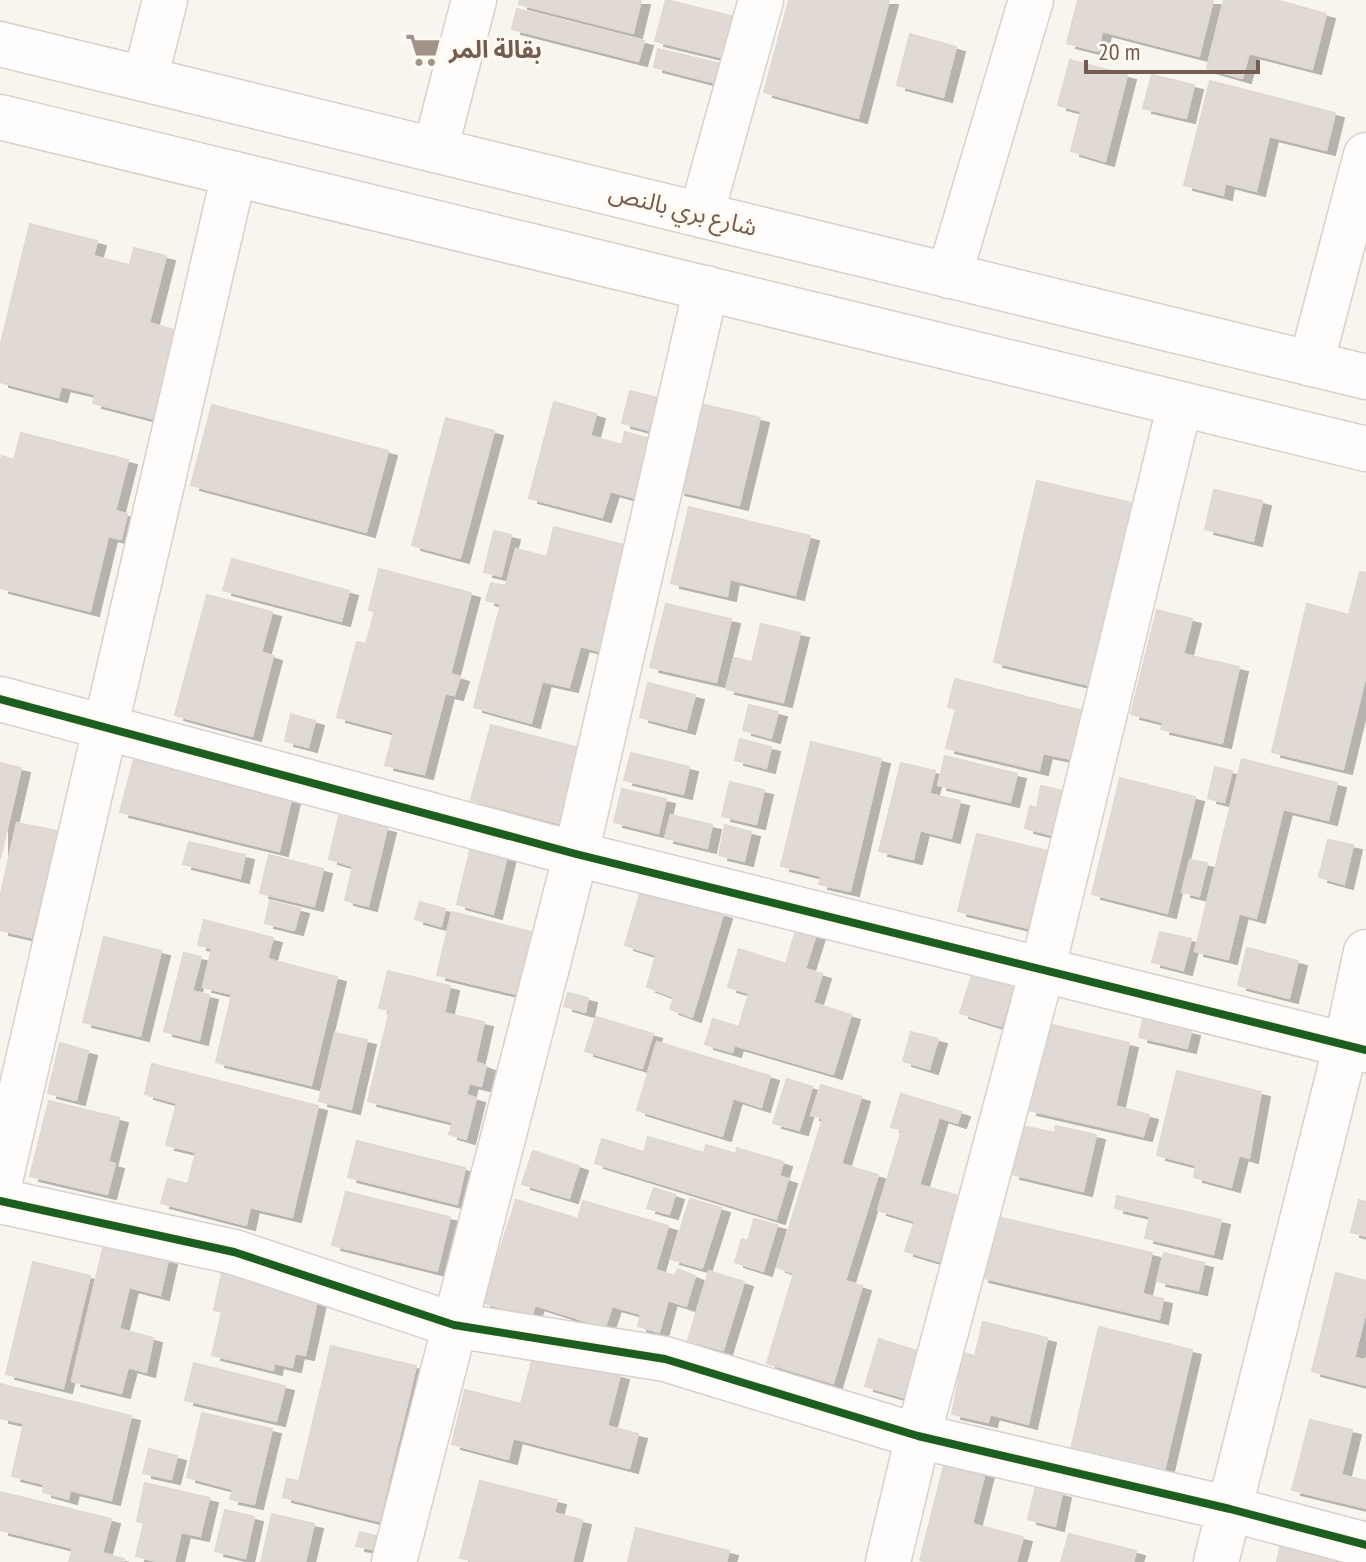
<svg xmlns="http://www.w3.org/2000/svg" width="1366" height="1562" viewBox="0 0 1366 1562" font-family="'PT Sans Narrow','Noto Sans Arabic',sans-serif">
<defs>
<filter id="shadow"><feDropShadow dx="9" dy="5" stdDeviation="0" flood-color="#0004"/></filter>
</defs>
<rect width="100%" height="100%" fill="#f8f4ee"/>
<path fill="#e1dad4" stroke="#e0d8d1" stroke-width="2" filter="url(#shadow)" d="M520,0H641L633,33L519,4Z
M666,0L735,17L725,58L655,41Z
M789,0H889L858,118L764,92Z
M1078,0H1213L1199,56L1102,31L1098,51L1067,43Z
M1224,0H1276L1326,14L1312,69L1249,53L1242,78L1207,68Z
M517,9L644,41L638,61L512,29Z
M910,34L956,47L943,97L897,85Z
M658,49L721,64L716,83L654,67Z
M1070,60L1127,75L1105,161L1071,151L1081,111L1058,105Z
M1152,75L1194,85L1186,118L1143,108Z
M1210,81L1335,113L1326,150L1269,136L1256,191L1225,183L1223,195L1184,185Z
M30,224L97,241L93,256L130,265L134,248L166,256L149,323L181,332L159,420L93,403L95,394L61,386L58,397L0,382V347Z
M630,391L665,400L657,432L622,423Z
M554,402L596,414L590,436L622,445L625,432L654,440L639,499L610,491L602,517L529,498Z
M697,403L760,418L739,505L676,490Z
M212,405L388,451L366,532L191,485Z
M446,418L494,431L460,558L412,545Z
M21,433L128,460L115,511L127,514L121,539L108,536L90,611L0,588V464L2,456L14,460Z
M1037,481L1136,504L1093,686L994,662Z
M1214,490L1262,501L1253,541L1205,529Z
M689,507L810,536L795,595L730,579L727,596L671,583Z
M554,527L628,546L600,651L580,646L569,687L542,681L531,723L474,707L501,604L486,600L491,583L506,586L516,549L547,557Z
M494,531L511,535L501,576L484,572Z
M232,559L349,591L341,621L223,590Z
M379,569L471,593L450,674L460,677L454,695L445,693L424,774L385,765L394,732L337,717L357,642L366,644L375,611L369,610Z
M1360,572L1366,573V674L1343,769L1272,752L1307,604L1349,615Z
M207,595L272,612L261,652L273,656L252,736L175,715Z
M666,604L731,619L716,682L650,667Z
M1157,610L1192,619L1183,654L1239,667L1222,743L1161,729L1163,722L1131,714Z
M761,624L800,633L783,702L726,689L734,658L752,662Z
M955,679L1083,711L1072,759L1043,753L1039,770L946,748L956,709L948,707Z
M648,683L695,695L686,729L640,717Z
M749,705L778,712L771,738L743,730Z
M291,714L315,721L308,747L285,741Z
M491,725L579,748L559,823L471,800Z
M740,739L771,747L766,768L735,760Z
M811,742L881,759L850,891L819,884L822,876L781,866Z
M137,748L294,786L279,851L120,812Z
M631,753L689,767L683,794L624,780Z
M945,756L1017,774L1010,802L938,785Z
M1242,759L1337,783L1328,820L1283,809L1256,918L1239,913L1228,959L1195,951Z
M0,763L21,768L0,859Z
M901,763L935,771L929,794L960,801L951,838L920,830L913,859L879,851Z
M1215,767L1232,771L1224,802L1208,798Z
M1120,778L1195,797L1167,913L1092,894Z
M730,782L764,790L756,824L722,816Z
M1041,786L1063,791L1053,835L1025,828L1030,806L1037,808Z
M622,789L666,799L658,833L614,822Z
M671,815L712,825L707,848L665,838Z
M339,816L387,828L368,906L345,900L353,866L329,859Z
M17,823L57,831L31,937L0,930V897Z
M725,825L751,832L744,861L719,855Z
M977,834L1048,851L1029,928L958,911Z
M1328,840L1353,845L1344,884L1319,877Z
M189,842L245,855L240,878L183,864Z
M471,847L507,855L493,914L457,904Z
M269,855L323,869L314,906L260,893Z
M1190,860L1207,863L1199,896L1182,892Z
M641,890L723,914L692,1017L670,1009L674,997L647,987L656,955L625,945Z
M270,901L300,909L294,930L265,923Z
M420,902L445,909L441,926L415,919Z
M452,912L539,934L525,996L437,975Z
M204,920L273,938L267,959L337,977L311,1085L216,1062L232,994L203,987L212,948L198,945Z
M798,923L818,928L805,969L822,974L813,1003L851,1015L833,1074L734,1045L732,1052L705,1044L713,1019L739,1027L749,993L728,987L739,949L786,964Z
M1160,932L1191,939L1183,970L1152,962Z
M104,937L161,951L140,1036L83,1022Z
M1247,948L1298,961L1289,998L1238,985Z
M184,953L201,957L192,991L209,995L199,1040L164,1031Z
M388,971L450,986L444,1013L484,1022L475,1062L486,1066L481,1086L469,1083L466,1095L476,1098L466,1139L449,1134L453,1122L368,1101L390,1010L379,1008Z
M972,975L1013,987L1001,1026L960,1013Z
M568,993L588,998L585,1012L564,1006Z
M596,1017L653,1034L642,1068L585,1051Z
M1143,1020L1191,1031L1187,1048L1139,1037Z
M1048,1024L1129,1043L1115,1106L1149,1115L1143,1136L1028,1110Z
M911,1032L938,1039L929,1069L903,1061Z
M335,1033L367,1040L351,1109L319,1101Z
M657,1042L770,1076L761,1107L733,1098L722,1136L637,1110Z
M60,1043L88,1051L76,1100L48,1093Z
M152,1064L318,1106L292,1217L250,1207L246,1225L161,1203L168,1179L188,1184L196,1152L166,1145L177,1103L145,1094Z
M1177,1071L1261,1092L1249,1158L1239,1155L1231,1187L1194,1177L1196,1165L1157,1155Z
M787,1079L812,1087L799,1130L773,1123Z
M821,1085L861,1097L841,1164L878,1175L845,1281L862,1286L833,1383L767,1363L794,1273L777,1267L823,1118L811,1115Z
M901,1094L961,1112L957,1123L939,1117L919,1185L959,1196L939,1261L905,1251L915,1221L878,1210L902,1130L891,1127Z
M49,1101L119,1118L108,1162L115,1164L107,1194L30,1176Z
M1022,1126L1055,1133L1056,1126L1096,1135L1083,1191L1011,1174Z
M648,1137L704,1153L706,1145L736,1154L737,1148L783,1162L779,1176L788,1179L776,1219L595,1163L602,1139L644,1152Z
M357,1141L465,1168L457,1204L348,1177Z
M533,1151L579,1166L569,1198L522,1184Z
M654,1188L675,1195L669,1214L647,1208Z
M346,1192L450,1217L437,1271L332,1245Z
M1117,1196L1221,1220L1213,1254L1145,1238L1150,1216L1115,1208Z
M690,1199L721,1208L702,1268L671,1259Z
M516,1200L578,1219L583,1201L668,1226L655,1270L675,1276L678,1269L695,1276L686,1306L668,1300L659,1332L638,1326L641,1314L612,1306L605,1327L535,1305L531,1317L482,1302L492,1263H496Z
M1359,1200L1366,1202V1236L1351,1232Z
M993,1216L1152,1253L1142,1294L1163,1299L1159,1319L980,1277Z
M754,1219L777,1225L763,1271L735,1262L742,1239L748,1241Z
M104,1244L168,1260L160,1295L129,1287L119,1329L153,1338L146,1372L128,1367L121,1393L72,1381Z
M1164,1253L1204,1263L1198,1290L1157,1281Z
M33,1262L90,1276L63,1388L6,1374Z
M709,1271L744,1282L723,1350L688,1340Z
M222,1273L318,1296L305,1355L295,1353L292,1367L274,1363L273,1370L212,1355L222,1312L214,1310Z
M1336,1273L1366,1281V1310L1354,1358L1366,1360V1385L1312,1371Z
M983,1322L1047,1338L1028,1424L990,1414L988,1422L952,1414L964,1353L975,1356Z
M1099,1327L1192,1350L1164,1471L1071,1449Z
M879,1339L920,1352L906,1398L865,1386Z
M331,1346L416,1366L379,1521L283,1497L287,1479L299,1481Z
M534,1353L620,1375L607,1426L638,1434L629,1468L513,1438L508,1459L452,1444L465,1390L521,1404Z
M194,1363L285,1386L276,1421L185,1400Z
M0,1384L131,1416L111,1500L70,1490L68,1499L43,1492L44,1484L12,1476L24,1423L0,1418Z
M202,1413L272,1429L254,1504L230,1499L233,1489L187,1477Z
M1310,1420L1352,1430L1341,1475L1366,1481V1508L1292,1490Z
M149,1449L177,1456L171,1479L143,1473Z
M945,1462L985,1472L972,1524L1023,1537L1016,1562H929L920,1560Z
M480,1481L557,1500L554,1513L582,1520L572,1562H478L460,1558Z
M145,1483L209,1498L200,1536L181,1532L174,1562H160L136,1556L144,1523L137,1521Z
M1036,1486L1062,1493L1055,1526L1028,1519Z
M0,1492L111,1519L102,1553L124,1559L123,1562H69L73,1548L0,1530Z
M225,1510L254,1517L245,1558L215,1551Z
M272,1514L314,1524L305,1562H261Z
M636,1528L729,1551L726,1562H628Z
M360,1532L381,1537L378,1550L356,1546Z
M1069,1534L1136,1551L1133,1562H1061Z
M1280,1547L1345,1562H1277Z"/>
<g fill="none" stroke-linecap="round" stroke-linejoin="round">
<g stroke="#d7d1cc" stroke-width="47">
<path id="street" d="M145,79L165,0
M435,150L474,0
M701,215L761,0
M949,276L1031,0
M1311,364L1366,155
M0,699L576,854L1366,1050
M0,1181L234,174
M0,1201L234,1252L454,1325L665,1359L918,1436L1230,1509L1366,1545
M394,1562L576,854L706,288
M888,1562L918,1436L1042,971L1180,404
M1216,1562L1346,1045L1366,952"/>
</g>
<g stroke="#d6d0c9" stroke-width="47">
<path id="secondary" d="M0,44L1366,377
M0,117L1366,449"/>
</g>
<use href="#street" stroke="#fefdfc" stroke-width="44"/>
<use href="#secondary" stroke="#fefdfc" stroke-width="44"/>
<g stroke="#fef9f1" stroke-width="13">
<path id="cycleway" d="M0,699L576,854L1366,1050
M0,1201L234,1252L454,1325L665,1359L918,1436L1230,1509L1366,1545"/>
</g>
<use href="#cycleway" stroke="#1b5e20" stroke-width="8"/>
</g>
<defs>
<g id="supermarket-bare" transform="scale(2.76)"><path d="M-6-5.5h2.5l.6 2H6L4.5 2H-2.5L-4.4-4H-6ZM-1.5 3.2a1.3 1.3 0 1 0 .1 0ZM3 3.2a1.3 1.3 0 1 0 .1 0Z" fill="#a29287" stroke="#fef9f1" stroke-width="2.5" paint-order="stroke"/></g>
</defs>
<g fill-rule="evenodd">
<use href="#supermarket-bare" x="423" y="50"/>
</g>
<g text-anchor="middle" stroke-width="6" stroke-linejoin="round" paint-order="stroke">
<g font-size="24" font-weight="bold" fill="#745d50" stroke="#fef9f1" text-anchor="start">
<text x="449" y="58">بقالة المر</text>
</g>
<g font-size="24" fill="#745d50" stroke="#fef9f1">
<text transform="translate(683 210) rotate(14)" y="8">شارع بري بالنص</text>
</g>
</g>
<path d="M1086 60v12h172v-12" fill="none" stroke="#745d50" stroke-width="4"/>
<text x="1098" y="60" font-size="24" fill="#745d50" stroke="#fef9f1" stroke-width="6" paint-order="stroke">20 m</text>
</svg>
